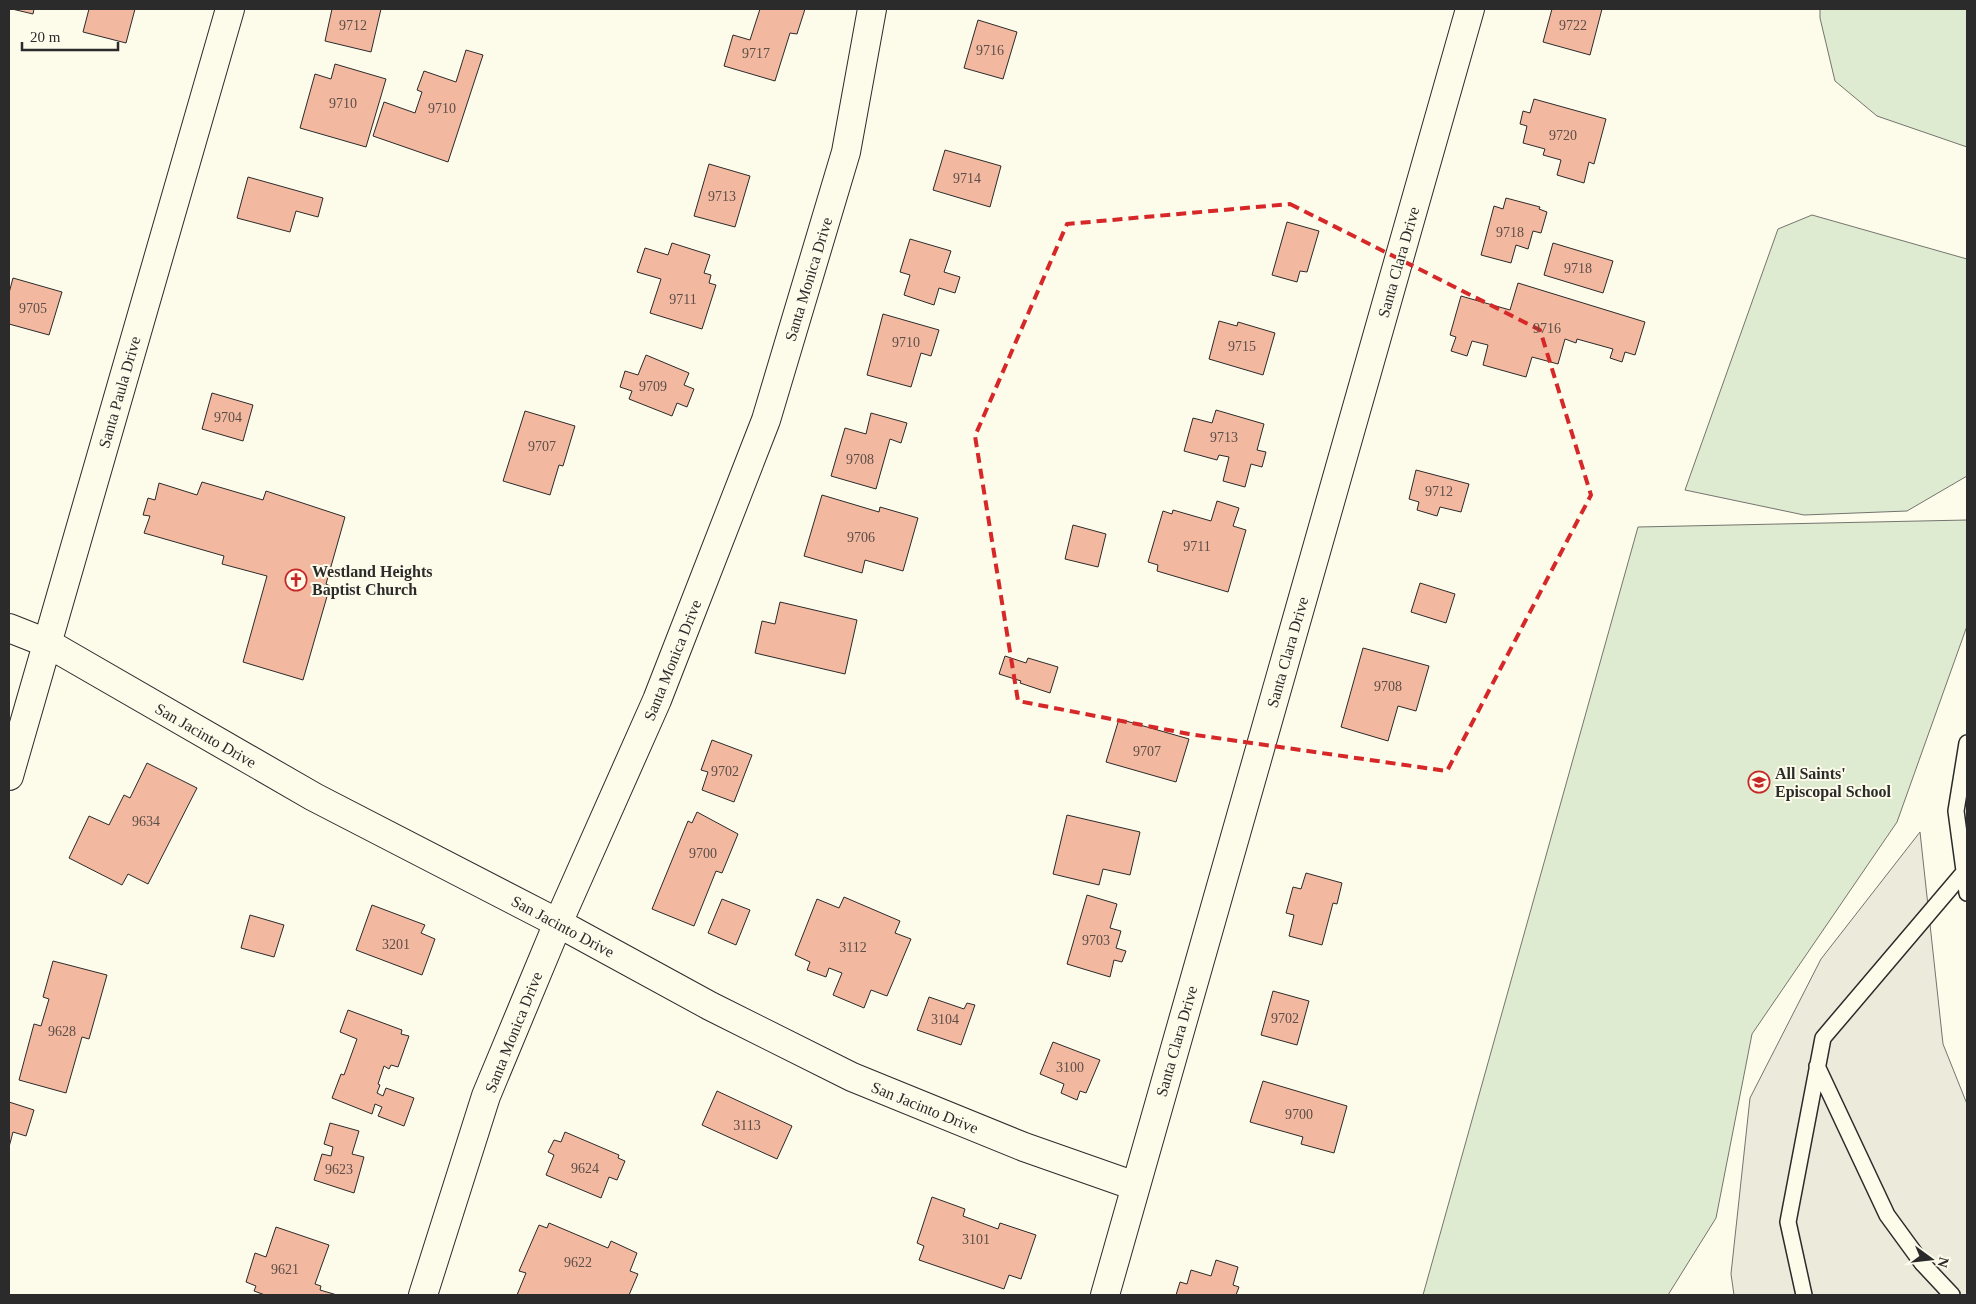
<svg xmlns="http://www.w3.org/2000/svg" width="1976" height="1304" viewBox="0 0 1976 1304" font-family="Georgia,serif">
<rect width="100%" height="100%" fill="#fdfbea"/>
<path fill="#deebd1" stroke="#74746e" d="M1820,9H1967V147L1877,116L1835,81L1820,18Z
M1812,215L1967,259V476L1907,511L1804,515L1685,490L1778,229Z
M1967,520V626L1897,822L1752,1034L1716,1218L1668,1295H1423L1638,527Z"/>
<path fill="#eceadb" stroke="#74746e" d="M1920,832L1943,1044L1967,1104V1295H1734L1731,1274L1750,1098L1821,959Z"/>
<path fill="#f2b8a0" stroke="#2b2b2b" d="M12,9H34L33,14Z
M89,9H135L126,43L83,32Z
M332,9H381L371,52L325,41Z
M760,9H805L797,34L790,33L775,81L724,66L733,35L750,40Z
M1552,9H1602L1590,55L1543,42Z
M978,20L1017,32L1003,79L964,68Z
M466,50L483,55L448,162L373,136L384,102L415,113L422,92L417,90L424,71L456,82Z
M335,64L386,79L366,147L300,128L315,74L331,79Z
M1534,99L1606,119L1594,164L1589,162L1584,183L1557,175L1561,160L1543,155L1545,149L1523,143L1527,126L1520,124L1523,111L1530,113Z
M945,150L1001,166L990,207L933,190Z
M709,164L750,176L735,227L694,216Z
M248,177L323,198L318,217L296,211L290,232L237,218Z
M1506,198L1540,207L1539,209L1547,212L1541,233L1533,231L1528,249L1516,245L1511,263L1481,255L1494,206L1503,209Z
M1287,222L1319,231L1307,272L1300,271L1297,282L1272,275Z
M910,239L951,251L944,272L960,277L955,293L939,288L934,305L904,295L910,275L900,272Z
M672,243L710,255L704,273L711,275L709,283L716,285L702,329L650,313L661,279L637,272L645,248L668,255Z
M1553,243L1613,261L1603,293L1544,275Z
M13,278L62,292L49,335L9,324V293Z
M1518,283L1645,322L1635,355L1625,352L1622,362L1610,358L1613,349L1577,339L1576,343L1565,339L1558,364L1532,357L1526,377L1483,365L1488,345L1472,341L1467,356L1451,351L1456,337L1450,335L1461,296L1510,310Z
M883,314L939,330L931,356L921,353L911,387L867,375Z
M1219,321L1237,326L1238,322L1275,333L1263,375L1209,359Z
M646,355L689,373L684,385L694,389L687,407L677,403L672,416L629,399L632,391L620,387L625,371L638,375Z
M212,393L253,405L243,441L202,429Z
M1216,410L1264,424L1257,450L1266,452L1262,467L1251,464L1245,487L1223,481L1229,457L1219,455L1217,460L1184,451L1193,418L1212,423Z
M525,411L575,426L563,466L559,465L550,495L503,481Z
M871,413L907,423L901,443L890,439L876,489L831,476L845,428L866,434Z
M1416,470L1469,484L1461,512L1440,507L1437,516L1417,510L1419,502L1409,499Z
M202,482L263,500L266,491L345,517L326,584L330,586L303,680L243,662L267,576L222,564L224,556L144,533L150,516L143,515L148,498L155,500L159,483L197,495Z
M822,495L879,512L880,507L918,518L903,571L865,560L862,573L804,556Z
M1217,501L1239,508L1233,526L1246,530L1228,592L1157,571L1158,565L1148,562L1163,511L1172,514L1173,510L1211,521Z
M1073,525L1106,534L1098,567L1065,559Z
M1420,583L1455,594L1446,623L1411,612Z
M780,602L857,620L845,674L755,653L762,621L775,624Z
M1363,648L1429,666L1416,711L1398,706L1388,741L1341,727Z
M1005,656L1026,663L1028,658L1058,667L1050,693L1020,683L1021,681L999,674Z
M1119,719L1189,739L1176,782L1106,762Z
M712,740L752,755L734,802L702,790L708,772L701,770Z
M147,763L197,788L148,884L128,874L122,885L69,858L89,816L109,825L124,795L130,798Z
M697,812L738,834L722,873L716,871L694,926L652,909L688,821L692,823Z
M1067,815L1140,832L1130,875L1103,869L1099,885L1053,874Z
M1306,873L1342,883L1337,904L1333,903L1322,945L1289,936L1294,915L1286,913L1293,887L1301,889Z
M1087,895L1117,904L1110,928L1121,931L1116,948L1126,951L1122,962L1114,960L1110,977L1067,964Z
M844,897L900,921L895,933L911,939L887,996L871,990L864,1008L833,995L842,973L829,968L826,977L807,970L810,962L795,955L817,899L839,908Z
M722,899L750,910L736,945L708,933Z
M372,905L425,925L421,933L435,939L422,975L356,950Z
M250,915L284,925L274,957L241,948Z
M53,961L107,975L89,1039L82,1037L66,1093L19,1080L34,1024L41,1026L49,999L43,997Z
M1273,991L1309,1001L1297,1045L1261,1035Z
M929,997L964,1009L967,1003L975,1005L961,1045L917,1030Z
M348,1010L402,1030L401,1034L409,1036L398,1067L391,1065L389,1069L384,1066L378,1084L380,1085L377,1093L383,1096L386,1088L414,1098L404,1126L378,1116L382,1107L375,1104L372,1114L332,1098L341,1074L344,1075L357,1039L340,1032Z
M1053,1042L1100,1060L1086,1093L1080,1091L1077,1100L1061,1093L1064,1084L1040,1074Z
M1263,1081L1347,1106L1334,1153L1301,1144L1303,1137L1250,1122Z
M717,1091L792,1126L777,1159L702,1125Z
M9,1102L34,1110L26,1136L13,1132L9,1147Z
M330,1123L359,1131L352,1154L364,1157L354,1193L314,1180L322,1154L331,1156L333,1147L324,1144Z
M565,1132L619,1155L618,1158L625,1161L617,1180L609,1177L601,1198L546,1175L554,1155L548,1152L554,1140L561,1142Z
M932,1197L965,1209L963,1216L998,1229L1000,1223L1036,1235L1021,1279L1009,1275L1004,1289L919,1260L924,1246L917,1243Z
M549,1223L608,1248L611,1241L637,1253L630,1271L638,1274L629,1295H517L526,1273L519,1271L539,1225L547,1228Z
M276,1227L329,1245L315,1284L321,1286L320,1290L337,1295H265L254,1291L256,1286L246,1282L255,1253L266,1257Z
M1216,1260L1238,1267L1233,1285L1239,1287L1236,1295H1176L1180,1282L1187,1284L1191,1270L1211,1276Z"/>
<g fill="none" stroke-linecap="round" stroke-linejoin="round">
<g stroke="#2b2b2b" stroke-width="18">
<path id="lane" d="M1967,743L1956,811L1967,893
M1817,1066L1887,1215L1922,1263L1952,1295
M1804,1295L1788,1222L1823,1038L1964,872"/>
</g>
<g stroke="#2b2b2b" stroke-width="30">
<path id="street" d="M9,628L47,643L314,797L558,923L710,1006L852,1077L1024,1147L1135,1186
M9,776L230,9
M423,1295L486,1096L558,923L657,700L766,420L846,152L872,9
M1105,1295L1470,9"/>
</g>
<use href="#lane" stroke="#fdfbea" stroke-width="15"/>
<use href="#street" stroke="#fdfbea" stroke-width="28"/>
</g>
<path fill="none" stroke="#d62828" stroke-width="4" stroke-dasharray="10 6" stroke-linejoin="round" d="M1290,204L1540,330L1591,495L1447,771L1189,734L1018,701L975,436L1067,224Z"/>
<defs>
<g id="church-ring" transform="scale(1.125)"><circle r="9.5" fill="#fdfbea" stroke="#c62828" stroke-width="1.5"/><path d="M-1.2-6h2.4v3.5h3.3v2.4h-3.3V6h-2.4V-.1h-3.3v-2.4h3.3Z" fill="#c62828"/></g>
<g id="school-ring" transform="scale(1.125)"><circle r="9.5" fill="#fdfbea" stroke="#c62828" stroke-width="1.5"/><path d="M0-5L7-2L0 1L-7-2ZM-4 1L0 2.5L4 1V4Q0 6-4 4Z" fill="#c62828"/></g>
</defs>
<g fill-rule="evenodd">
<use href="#church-ring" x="296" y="580"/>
<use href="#school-ring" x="1759" y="782"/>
</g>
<g text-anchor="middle" stroke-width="4" stroke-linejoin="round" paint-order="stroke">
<g font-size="14" fill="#5d4e48">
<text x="353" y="30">9712</text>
<text x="1573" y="30">9722</text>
<text x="990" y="55">9716</text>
<text x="756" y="58">9717</text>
<text x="343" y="108">9710</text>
<text x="442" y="113">9710</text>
<text x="1563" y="140">9720</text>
<text x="967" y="183">9714</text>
<text x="722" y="201">9713</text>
<text x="1510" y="237">9718</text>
<text x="1578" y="273">9718</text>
<text x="683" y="304">9711</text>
<text x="33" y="313">9705</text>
<text x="1547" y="333">9716</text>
<text x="906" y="347">9710</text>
<text x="1242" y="351">9715</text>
<text x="653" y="391">9709</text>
<text x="228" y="422">9704</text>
<text x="1224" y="442">9713</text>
<text x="542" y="451">9707</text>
<text x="860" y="464">9708</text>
<text x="1439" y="496">9712</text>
<text x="861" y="542">9706</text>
<text x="1197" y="551">9711</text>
<text x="1388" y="691">9708</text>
<text x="1147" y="756">9707</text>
<text x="725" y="776">9702</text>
<text x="146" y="826">9634</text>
<text x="703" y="858">9700</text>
<text x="1096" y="945">9703</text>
<text x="396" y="949">3201</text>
<text x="853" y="952">3112</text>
<text x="1285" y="1023">9702</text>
<text x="945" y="1024">3104</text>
<text x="62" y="1036">9628</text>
<text x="1070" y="1072">3100</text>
<text x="1299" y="1119">9700</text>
<text x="747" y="1130">3113</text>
<text x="585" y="1173">9624</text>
<text x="339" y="1174">9623</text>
<text x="976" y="1244">3101</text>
<text x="578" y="1267">9622</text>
<text x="285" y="1274">9621</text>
</g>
<g font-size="16" fill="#2b2b2b" stroke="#fdfbea">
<text transform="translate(1398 262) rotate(-74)" y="6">Santa Clara Drive</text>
<text transform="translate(808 279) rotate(-73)" y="6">Santa Monica Drive</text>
<text transform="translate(119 392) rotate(-74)" y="6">Santa Paula Drive</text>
<text transform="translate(1287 652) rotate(-74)" y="6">Santa Clara Drive</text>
<text transform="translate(672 660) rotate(-68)" y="6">Santa Monica Drive</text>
<text transform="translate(206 735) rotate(30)" y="6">San Jacinto Drive</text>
<text transform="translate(563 926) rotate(28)" y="6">San Jacinto Drive</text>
<text transform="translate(513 1032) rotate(-68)" y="6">Santa Monica Drive</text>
<text transform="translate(1176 1041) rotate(-74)" y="6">Santa Clara Drive</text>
<text transform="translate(925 1107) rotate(22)" y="6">San Jacinto Drive</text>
</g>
<g font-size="16" font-weight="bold" fill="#2b2b2b" stroke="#fdfbea" text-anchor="start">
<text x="312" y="577">Westland Heights<tspan x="312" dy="18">Baptist Church</tspan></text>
<text x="1775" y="779">All Saints'<tspan x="1775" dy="18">Episcopal School</tspan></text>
</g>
</g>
<rect width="1976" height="1304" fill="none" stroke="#2b2b2b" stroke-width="20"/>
<g transform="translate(1931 1259) rotate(105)" stroke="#fdfbea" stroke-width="4" paint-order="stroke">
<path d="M0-4L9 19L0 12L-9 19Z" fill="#2b2b2b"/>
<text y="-8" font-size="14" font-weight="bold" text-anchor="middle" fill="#2b2b2b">N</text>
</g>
<path d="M22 42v8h96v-8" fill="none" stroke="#2b2b2b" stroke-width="2.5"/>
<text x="30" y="42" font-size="15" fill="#2b2b2b" stroke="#fdfbea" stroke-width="4" paint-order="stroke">20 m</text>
</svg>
